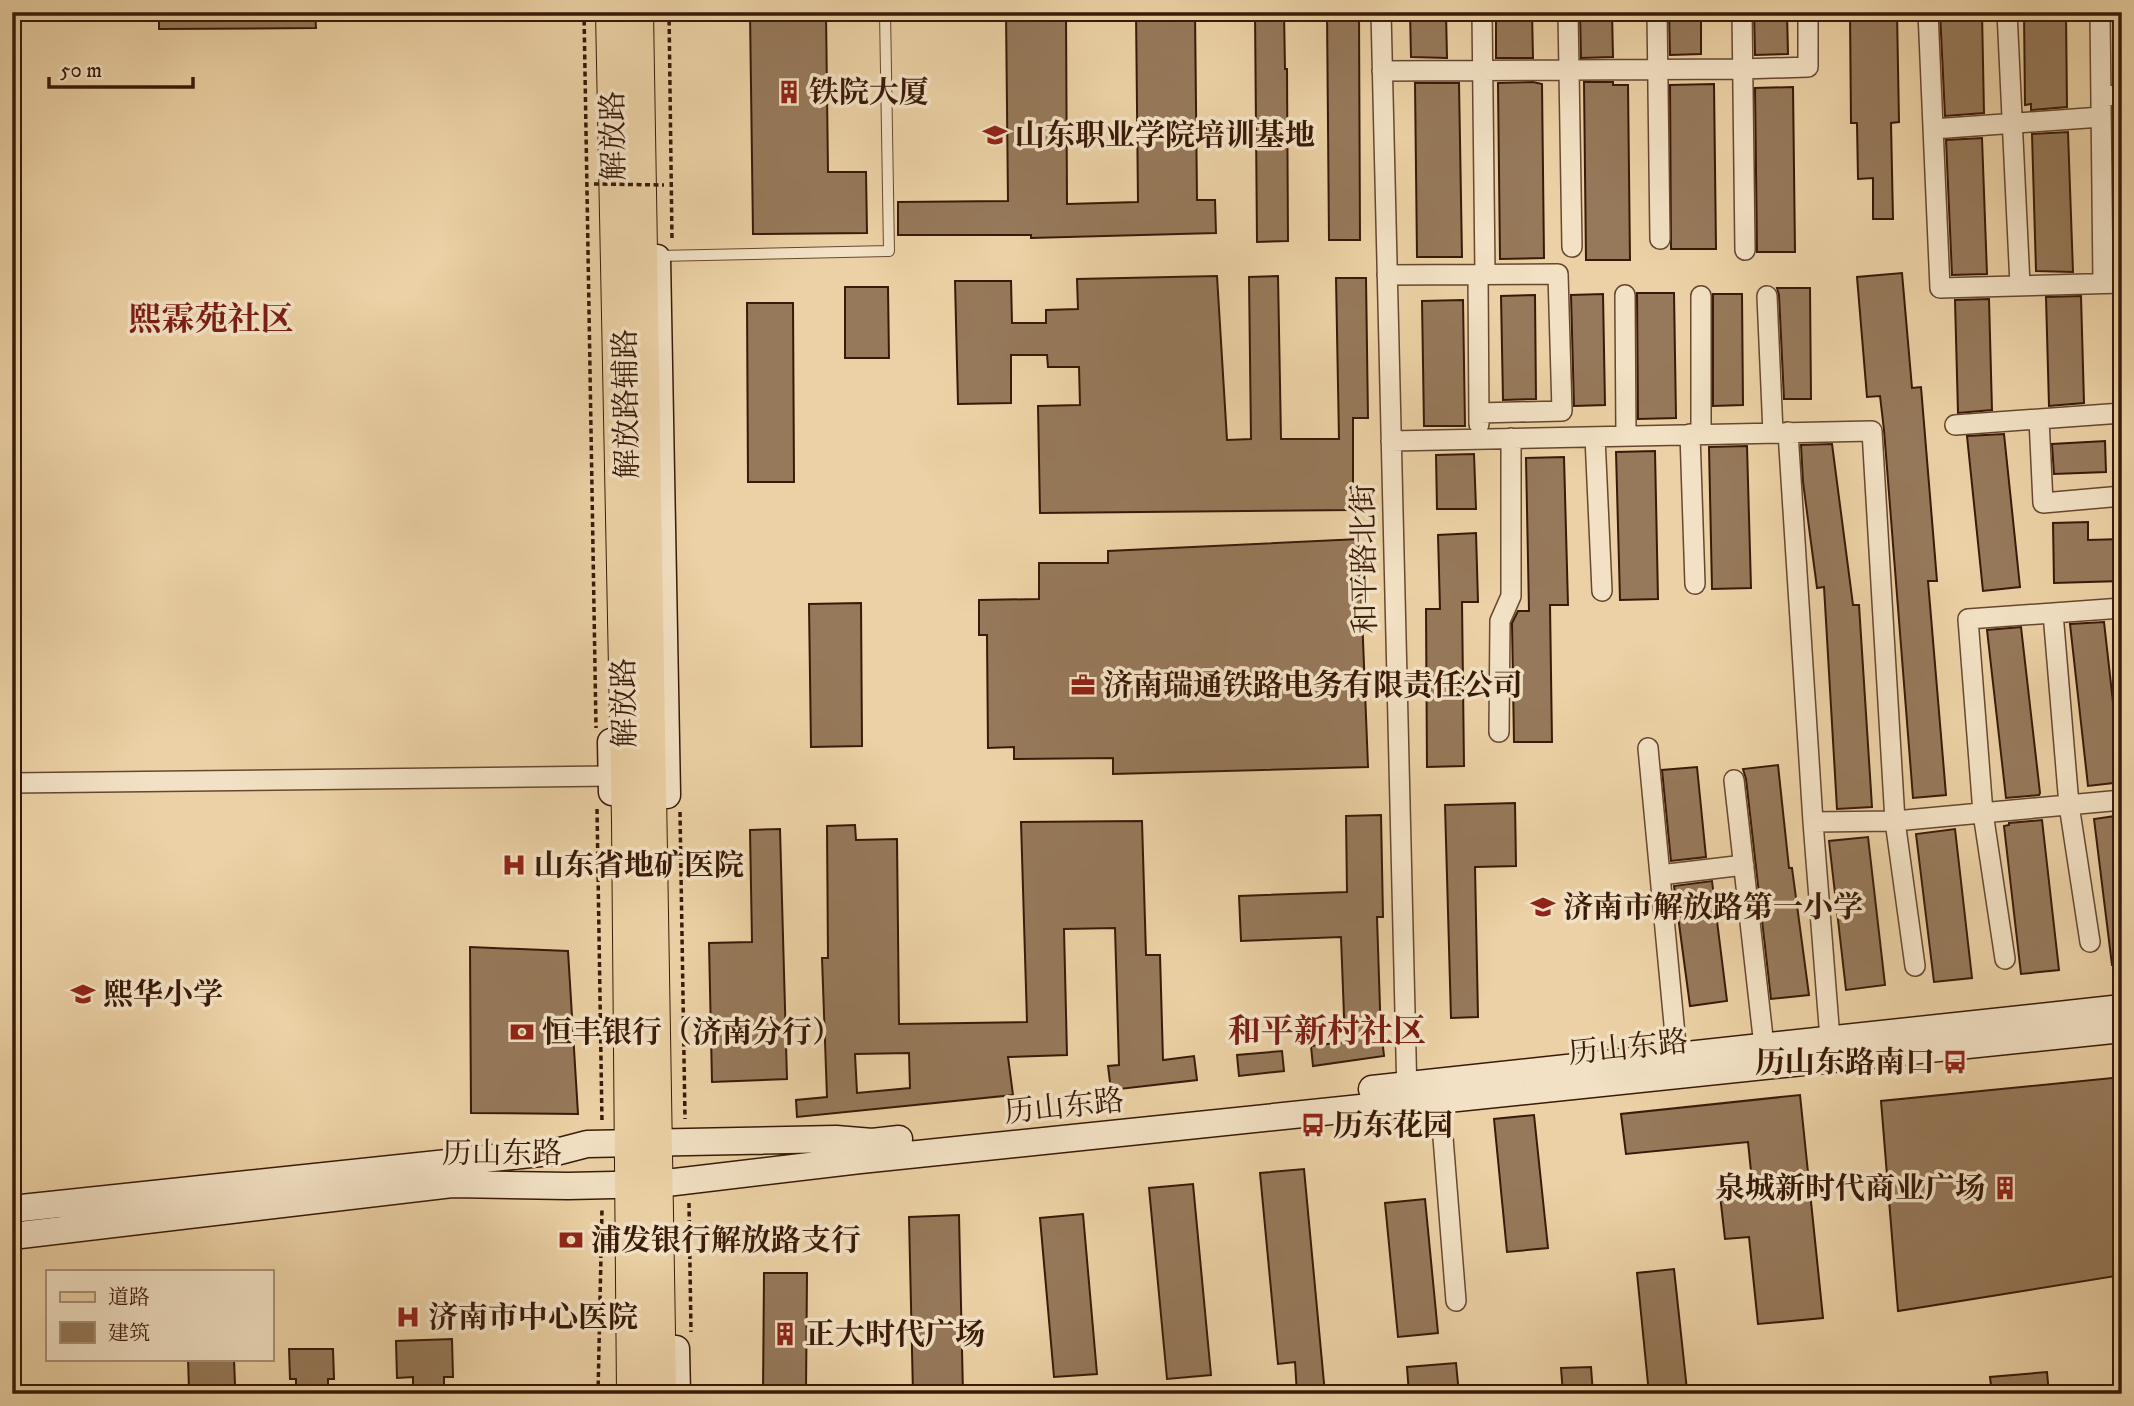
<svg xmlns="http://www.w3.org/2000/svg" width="2134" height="1406" viewBox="0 0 2134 1406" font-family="'IM FELL DW Pica','Noto Serif SC',serif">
<rect width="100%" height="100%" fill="#ebd1a5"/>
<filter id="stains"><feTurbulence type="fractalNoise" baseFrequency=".00286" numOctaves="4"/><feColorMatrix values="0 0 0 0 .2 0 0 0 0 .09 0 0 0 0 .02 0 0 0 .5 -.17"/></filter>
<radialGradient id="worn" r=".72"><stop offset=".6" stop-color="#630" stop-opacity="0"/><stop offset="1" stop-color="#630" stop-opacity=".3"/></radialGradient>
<path fill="#96795a" stroke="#391a08" stroke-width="2" fill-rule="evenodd" d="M159,12H315L316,28L159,29Z
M750,12H826L828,172H866L867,233L753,234Z
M1006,12H1066L1067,204L1138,202L1136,12H1195L1197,200H1215L1216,233L1031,238V235H898V202L1008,201Z
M1255,12H1284L1285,69H1287L1288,241L1257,242Z
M1327,12H1359L1360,240H1329Z
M1410,12H1446L1447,58L1411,57Z
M1496,12H1532L1533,58H1496Z
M1580,12H1612L1613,57L1581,58Z
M1669,12H1701V54L1670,55Z
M1754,12H1787L1788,54L1755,55Z
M1850,12H1897L1899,122L1891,123L1893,219H1873V178L1858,179L1857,123H1851Z
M1940,12H1982L1984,113L1945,116Z
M2024,12H2066L2067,107L2031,110V104L2025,105Z
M1533,82L1542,84L1544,258L1500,259L1498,83Z
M1584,82H1613V85H1628L1630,260H1586Z
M1415,83H1459L1462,257H1417Z
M1714,84L1716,249H1671L1670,85Z
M1793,87L1795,252H1757L1755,88Z
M2122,107V173H2114L2113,108Z
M2068,132L2073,272L2036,271L2032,134Z
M1982,138L1987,274L1952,275L1946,140Z
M1902,273L1912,388L1921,387L1937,581H1928L1946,795L1913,798L1884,430L1880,396L1867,397L1857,277Z
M1217,276L1227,440L1251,439L1249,277L1278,276L1281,439H1339L1336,278H1366L1368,418H1353V510L1040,513L1038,406L1080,405L1079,367H1048L1047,355H1011V403L958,404L955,281H1011L1012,323H1046V310L1078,309L1077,279Z
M845,287H888L889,358H845Z
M1777,288H1810L1811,399H1784L1779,295Z
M1637,293H1674L1676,418L1638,419Z
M1603,294L1605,405L1574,406L1571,295Z
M1713,294H1742L1743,405L1713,406Z
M1535,295L1536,399L1503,400L1501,296Z
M2081,296L2084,403L2049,406L2046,297Z
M1989,299L1992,410L1958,413L1955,300Z
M1463,300L1465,426H1424L1422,301Z
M747,303H793L794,482H748Z
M2004,434L2020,587L1983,591L1967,436Z
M2105,441L2106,472L2054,474L2052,444Z
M1832,444L1853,605H1859L1872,807L1837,809L1824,587L1817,588L1803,482L1801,445Z
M1747,446L1751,588L1712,589L1709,447Z
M1655,451L1658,599L1620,600L1616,452Z
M1474,454L1476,509H1437L1436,455Z
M1564,457L1568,605H1550L1552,742H1514L1512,623L1518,611H1529L1526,458Z
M2088,522V540L2122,539V581L2054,583L2053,523Z
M1476,533L1478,602H1462L1464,766L1427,767L1426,609H1440L1438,535Z
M1359,539L1368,767L1113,774V758L1014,759V747L988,748L987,635H979V600L1039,599V563H1108V551Z
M861,603L862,746L811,747L809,604Z
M2104,622L2122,782L2088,786L2070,624Z
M2021,627L2040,793L2039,795L2006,798L1987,630Z
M1778,765L1789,868H1792L1809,995L1771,999L1746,779L1743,769Z
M1697,767L1706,857L1671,861L1662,770Z
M1515,803L1516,866L1475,867L1478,1017L1451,1018L1445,805Z
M1381,815L1383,917H1377L1381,1038H1382L1384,1056L1313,1066L1311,1046L1345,1042L1341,937L1241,941L1239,896L1347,892L1346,816Z
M2122,815V965H2112L2094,819Z
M2042,820L2059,970L2021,974L2004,826L2009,825V823Z
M1142,821L1146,955H1160L1163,1060L1194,1056L1197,1080L1111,1090L1108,1066L1119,1065L1115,928L1064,929L1067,1055L1008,1057L1013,1095L797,1117L796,1100L827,1097L822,958H828L827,826L855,825L856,840L897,839L899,1024L1027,1022L1021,822ZM909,1053L910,1088L857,1093L855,1054Z
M780,829L787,1079L712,1082L709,943L752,942L750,830Z
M1955,829L1972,978L1934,982L1916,834Z
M1868,837L1885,985L1846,990L1829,841Z
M1712,881L1727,1001L1690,1006L1674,886Z
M470,947L568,951L578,1114L471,1113Z
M1282,1051L1284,1071L1239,1076L1237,1055Z
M2122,1077V1275L1898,1311L1881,1101Z
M1800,1095L1823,1318L1758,1324L1749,1237L1725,1239L1720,1195L1753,1191L1748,1142L1626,1154L1621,1114Z
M1534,1115L1548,1248L1507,1252L1494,1119Z
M1304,1169L1325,1394H1297L1295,1362L1278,1364L1260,1173Z
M1193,1184L1211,1375L1167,1379L1149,1188Z
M1425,1199L1438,1333L1398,1337L1385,1203Z
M1083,1214L1097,1374L1054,1377L1040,1218Z
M959,1215L963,1394H913L909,1217Z
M1674,1269L1687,1390L1649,1394L1637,1273Z
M764,1273H807L806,1394H763Z
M452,1339L453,1377H444V1394H413V1377L397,1378L396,1341Z
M289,1349H333L334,1379H328V1394H296V1379H290Z
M188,1359H234L235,1385H228L229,1394H194V1389H189Z
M1456,1363L1459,1394H1409L1407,1367Z
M1591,1367L1593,1394H1563L1561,1368Z
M2047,1372L2049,1394H1992L1990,1377Z"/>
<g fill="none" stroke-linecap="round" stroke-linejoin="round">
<g stroke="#66482f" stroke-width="12">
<path id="lane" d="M657,256L889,251L885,12"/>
</g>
<g stroke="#66482f" stroke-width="22">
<path id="street" d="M1381,12L1407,1096
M1482,12L1485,274
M1568,12L1572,247
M1657,12L1660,239
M1742,12L1745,250
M1928,12L1940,288L2122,283
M2007,12L2020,285
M2100,12L2103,283
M1382,71L1742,69L1808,67V12
M1933,129L2101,117V96L2122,95
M1387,275L1558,274L1562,411L1479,413
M1478,275L1479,424
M1625,295L1626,436
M1767,296L1773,433
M2039,419L2043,503L2122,496
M1955,425L2122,413
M1788,432L1813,822
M1690,434L1695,584
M1701,434V296
M1595,437L1602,591
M1391,441L1872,431L1895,821L2122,800
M2053,613L2069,805L2090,942
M1499,732L1500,621L1511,596V438
M1648,748L1677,1056
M1734,780L1764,1046
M12,783L611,776
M1660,875L1744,865
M2005,959L1983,813L1968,619L2122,608
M1830,1039L1813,822L1895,821L1915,966
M1440,1100L1456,1301"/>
</g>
<g stroke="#391a08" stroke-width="29">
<path id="secondary" d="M657,258L667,795
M611,742L612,792
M1372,1089L2122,1008
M12,1209L560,1151L587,1144L836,1139L872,1142L899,1139
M12,1236L452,1184L568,1186L658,1184L860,1160L2122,1029
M676,1349L677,1394"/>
</g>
<g stroke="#391a08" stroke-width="32">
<path id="primary" d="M611,12L627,821L632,1394
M638,12L661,1394"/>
</g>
<path stroke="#391a08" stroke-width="3.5" stroke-dasharray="5 3.5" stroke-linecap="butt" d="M584,12L596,728
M669,12L672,240
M597,809L602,1123
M680,812L685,1119
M689,1203L691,1332
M598,1394L602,1208"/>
<use href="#lane" stroke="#f2e1c4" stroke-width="10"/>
<use href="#street" stroke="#f2e1c4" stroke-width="19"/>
<use href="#secondary" stroke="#f2e1c4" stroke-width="26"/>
<use href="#primary" stroke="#ebd1a5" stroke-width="30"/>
<path stroke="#391a08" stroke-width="3.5" stroke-dasharray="5 3.5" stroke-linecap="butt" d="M594,184L664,185"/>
</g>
<defs>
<g id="building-bare" transform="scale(1.89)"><path d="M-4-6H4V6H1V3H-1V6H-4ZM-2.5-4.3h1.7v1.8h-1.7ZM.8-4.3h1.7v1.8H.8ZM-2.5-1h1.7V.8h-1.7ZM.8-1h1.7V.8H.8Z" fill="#8f2418" stroke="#f2e1c4" stroke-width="2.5" paint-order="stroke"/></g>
<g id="university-bare" transform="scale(1.89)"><path d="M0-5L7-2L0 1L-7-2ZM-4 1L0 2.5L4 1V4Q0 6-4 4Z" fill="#8f2418" stroke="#f2e1c4" stroke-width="2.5" paint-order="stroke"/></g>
<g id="office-bare" transform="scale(1.89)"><path d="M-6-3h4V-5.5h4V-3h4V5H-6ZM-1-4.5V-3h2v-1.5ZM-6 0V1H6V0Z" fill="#8f2418" stroke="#f2e1c4" stroke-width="2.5" paint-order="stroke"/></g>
<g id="hospital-bare" transform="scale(1.89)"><path d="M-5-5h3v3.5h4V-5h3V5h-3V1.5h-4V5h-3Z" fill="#8f2418" stroke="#f2e1c4" stroke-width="2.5" paint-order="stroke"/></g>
<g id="school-bare" transform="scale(1.89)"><path d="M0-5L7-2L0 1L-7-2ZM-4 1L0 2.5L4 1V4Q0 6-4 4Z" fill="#8f2418" stroke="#f2e1c4" stroke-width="2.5" paint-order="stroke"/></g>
<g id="bank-bare" transform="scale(1.89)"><path d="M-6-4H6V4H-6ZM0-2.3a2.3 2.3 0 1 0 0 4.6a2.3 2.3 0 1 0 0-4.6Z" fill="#8f2418" stroke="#f2e1c4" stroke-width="2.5" paint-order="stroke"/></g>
<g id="bus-bare" transform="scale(1.89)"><path d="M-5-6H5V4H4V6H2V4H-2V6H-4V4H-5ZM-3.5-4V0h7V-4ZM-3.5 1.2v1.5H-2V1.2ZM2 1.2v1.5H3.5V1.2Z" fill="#8f2418" stroke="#f2e1c4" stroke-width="2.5" paint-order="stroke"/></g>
</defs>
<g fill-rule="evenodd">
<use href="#building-bare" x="789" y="92"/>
<use href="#university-bare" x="995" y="135"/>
<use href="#office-bare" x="1083" y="685"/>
<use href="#hospital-bare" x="514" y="865"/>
<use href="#school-bare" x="1543" y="907"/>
<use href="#university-bare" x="83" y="994"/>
<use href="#bank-bare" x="522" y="1032"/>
<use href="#bus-bare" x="1955" y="1062"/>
<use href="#bus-bare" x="1313" y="1125"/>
<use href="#building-bare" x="2005" y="1188"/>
<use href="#bank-bare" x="571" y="1240"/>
<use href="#hospital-bare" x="408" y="1317"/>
<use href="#building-bare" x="785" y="1334"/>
</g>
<g text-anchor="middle" stroke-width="7" stroke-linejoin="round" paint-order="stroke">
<g font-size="30" font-weight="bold" fill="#391a08" stroke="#f2e1c4" text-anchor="start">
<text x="809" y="102">铁院大厦</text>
<text x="1015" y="145">山东职业学院培训基地</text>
<text x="1103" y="695">济南瑞通铁路电务有限责任公司</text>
<text x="534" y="875">山东省地矿医院</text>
<text x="1563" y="917">济南市解放路第一小学</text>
<text x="103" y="1004">熙华小学</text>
<text x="542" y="1042">恒丰银行（济南分行）</text>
<text x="1935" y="1072" text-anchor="end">历山东路南口</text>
<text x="1333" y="1135">历东花园</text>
<text x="1985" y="1198" text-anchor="end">泉城新时代商业广场</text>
<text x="591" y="1250">浦发银行解放路支行</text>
<text x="428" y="1327">济南市中心医院</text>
<text x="805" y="1344">正大时代广场</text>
</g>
<g font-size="30" fill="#391a08" stroke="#f2e1c4">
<text transform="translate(613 136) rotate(-91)" y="10">解放路</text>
<text transform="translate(626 404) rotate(-91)" y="10">解放路辅路</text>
<text transform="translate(1364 559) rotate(-91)" y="10">和平路北街</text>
<text transform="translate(624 703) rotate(-91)" y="10">解放路</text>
<text transform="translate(1628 1047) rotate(-6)" y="10">历山东路</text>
<text transform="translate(1064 1106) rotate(-6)" y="10">历山东路</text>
<text x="502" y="1163">历山东路</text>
</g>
<g font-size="33" font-weight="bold" fill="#7a1f14" stroke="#f2e1c4">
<text x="211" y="330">熙霖苑社区</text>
<text x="1327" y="1042">和平新村社区</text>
</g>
</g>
<rect width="2134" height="1406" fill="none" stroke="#ebd1a5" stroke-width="42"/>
<rect x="14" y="14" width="2106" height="1378" fill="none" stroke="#391a08" stroke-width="3.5"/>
<rect x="21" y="21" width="2092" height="1364" fill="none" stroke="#391a08" stroke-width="2"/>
<rect x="46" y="1270" width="228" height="91" fill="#f2e1c4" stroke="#a89179" stroke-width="2"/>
<rect x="60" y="1292" width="35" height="10" fill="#ebd1a5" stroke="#a89179" stroke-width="2"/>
<text x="108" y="1304" font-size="21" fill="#391a08">道路</text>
<rect x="60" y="1322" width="35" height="21" fill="#96795a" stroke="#a89179" stroke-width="2"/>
<text x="108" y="1340" font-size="21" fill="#391a08">建筑</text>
<path d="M49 77v10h144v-10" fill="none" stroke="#391a08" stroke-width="3.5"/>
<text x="60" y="77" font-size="21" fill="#391a08" stroke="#f2e1c4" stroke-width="5" paint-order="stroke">50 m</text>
<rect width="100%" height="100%" filter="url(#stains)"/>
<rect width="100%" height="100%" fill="url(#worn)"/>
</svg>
